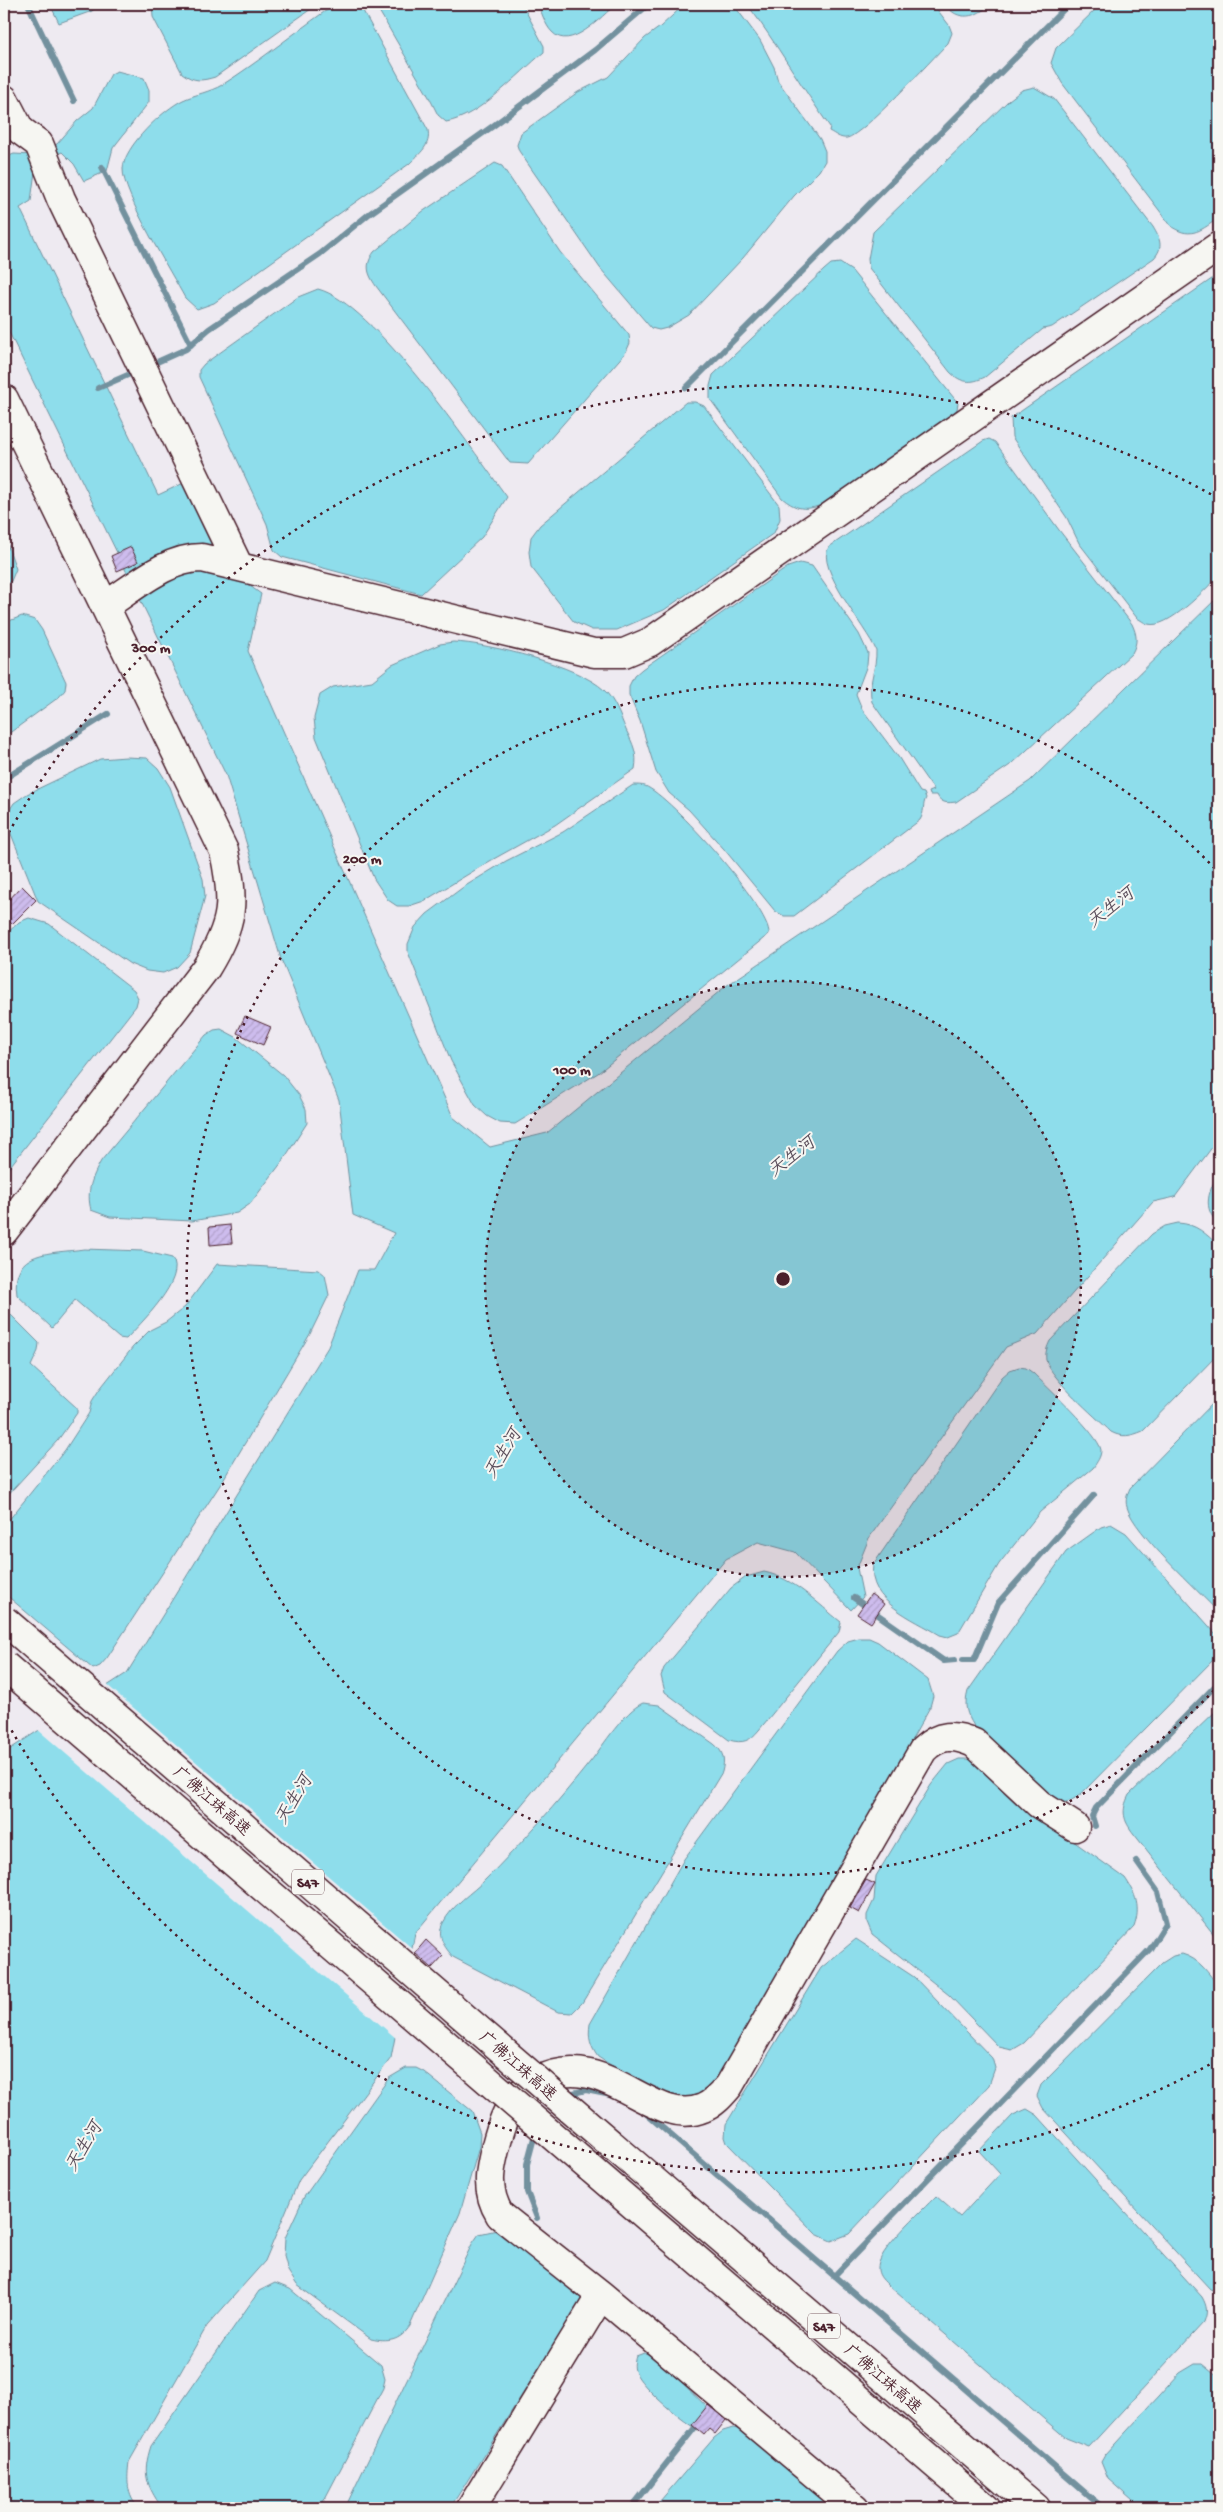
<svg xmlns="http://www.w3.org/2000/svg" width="1223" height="2512" viewBox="0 0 1223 2512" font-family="'Gochi Hand','LXGW WenKai TC',sans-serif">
<defs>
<pattern id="building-hatch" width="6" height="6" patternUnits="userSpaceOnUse" patternTransform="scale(1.25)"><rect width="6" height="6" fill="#cdbced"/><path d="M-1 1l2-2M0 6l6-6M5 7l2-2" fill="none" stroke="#b2a1cb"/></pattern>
</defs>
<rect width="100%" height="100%" fill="#eeeaf1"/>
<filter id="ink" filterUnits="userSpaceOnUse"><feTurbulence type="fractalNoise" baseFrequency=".02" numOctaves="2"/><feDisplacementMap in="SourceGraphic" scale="10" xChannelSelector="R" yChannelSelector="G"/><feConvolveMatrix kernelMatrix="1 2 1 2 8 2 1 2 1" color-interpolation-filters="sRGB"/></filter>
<g filter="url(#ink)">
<path fill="#8eddeb" stroke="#73919e" d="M50,4H100L92,11L59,23Z
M152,4H318L215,77C202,81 194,82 182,73L153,17Z
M339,4H356L362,9L428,130C431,146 420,153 409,164L214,303L197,309L185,298C172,274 122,193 123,169C123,147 164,109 183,100C196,94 210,92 222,85C257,63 290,36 324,12Z
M375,4H522L544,46V52C518,74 479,117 446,122L438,115L429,97Z
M538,4H616C602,16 570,52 552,32C545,25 542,13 538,4Z
M685,4H733L760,40L774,67L778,81L820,139L825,151V161L819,171L794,196L743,258L689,315L667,328L659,330L651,328L600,268L519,151L517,145L521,133L578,92L608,77L645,38L660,27Z
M747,4H933L949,25L952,33L948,43C932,59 863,135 847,138C840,139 835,134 829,131L830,127C801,86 777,44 747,4Z
M945,4H991C977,17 958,23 945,4Z
M1101,4H1216L1219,8V218C1202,229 1192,240 1172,227L1062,83L1051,63L1056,48Z
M117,71L144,78L149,90V102L113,148L107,171L84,181L74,164L62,152L36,164L31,201L20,208L158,495L188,481L203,514L217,562L261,594L248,651L453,1117L490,1147L547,1133L726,986L1030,781L1219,596V1138L1175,1197L1153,1202L1037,1334L1006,1347L869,1538L857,1568L863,1597L851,1610L795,1552L758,1542L726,1559L415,1933L391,2058L299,2180L265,2261L207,2326L129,2462C127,2478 126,2496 139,2508H4V1753L127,1673L328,1347L358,1270H374L394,1233L353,1215L339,1100L281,959L226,775L4,322V158L14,154L33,155L57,144L77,121L93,108L111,74Z
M1034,87L1054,99L1153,227C1160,239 1164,247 1154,258L1052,327L1043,329L985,377C971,384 961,383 950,372L869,268L868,259L873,232L1009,100L1022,90Z
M495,163L502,166L560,252L629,335L630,343L626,352L528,464L510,463L376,286C367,273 365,265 374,252L422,212Z
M840,263L852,271L958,403L957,409L952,416L819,506C803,511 794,508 782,498L710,399V386L713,375L824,270L831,264Z
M1219,274V576C1205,589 1168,630 1148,624C1144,623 1141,620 1137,618L1079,543L1067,518L1012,437L1011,418Z
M318,289C373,303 471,448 507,497L482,537L421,594L282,557L274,550L267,524L199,377V370L204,364L298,297Z
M686,402H695L704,406L779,505L780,519L774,533L664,610L617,630H592L574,622L531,567L529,552L531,537L540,525Z
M989,439L995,442L1059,530L1132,624C1137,635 1138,642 1132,653L1013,763L956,802C948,803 941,804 937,795H930L929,792L934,790L872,702C867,683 877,669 876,650C867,629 814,566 829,547L983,441Z
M4,535L16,569L11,581L4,585Z
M800,563L812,566L859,634L868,653L867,665L856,694L862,709L899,758L920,792L924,793L926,798C922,805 925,812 920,820L794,916H784L775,911L724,849L689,810L669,793L656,772L640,721L629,695V686L634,676L642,669L788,567Z
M22,616L35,620L42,630L66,682L65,690L59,697L4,737V623Z
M453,642C489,643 579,666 604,690C615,700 620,716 626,730C633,744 638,754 635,769L555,825L490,861L424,901L409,906H397L388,900L374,879L316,737L314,718L320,695L333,687L372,681L392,665L440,644Z
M126,757L147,758L158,768L170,787L203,879L205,896L190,953L177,967L163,973L147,971L130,964L38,901L7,824L8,812L14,803L27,794L100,759Z
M633,785C637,785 642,785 645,786C670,795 771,909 769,934L598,1073L515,1124L500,1123L487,1116L475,1105L451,1061L408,952V944L415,927L427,914L462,888L506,861L563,832Z
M29,918L49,924L134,990L138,998L136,1006L4,1174V936L19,922Z
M221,1029L236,1037L283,1075L299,1095L306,1109L307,1123L282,1162L250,1204L237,1213L192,1221L110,1217L91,1210C86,1191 92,1178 101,1161L206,1035L214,1030Z
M1219,1173V1224C1201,1208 1209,1190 1219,1173Z
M1178,1223C1197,1224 1206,1234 1219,1246V1353L1143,1431C1131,1436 1122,1438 1111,1432C1095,1416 1051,1379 1046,1360C1045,1353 1047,1347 1050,1341L1152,1234L1165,1226Z
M84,1249L143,1251L172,1258C188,1278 139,1325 126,1339L119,1338L75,1300L52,1328L17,1295C10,1249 51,1254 84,1249Z
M217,1264L319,1270L325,1275L329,1295L310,1334L220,1485L107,1658L100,1666L93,1669L4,1593V1526L65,1450L89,1413L92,1401L99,1390L133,1347L150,1330L166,1322L185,1307Z
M4,1308L39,1343L38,1351L31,1366L77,1408V1413L58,1440L4,1499Z
M1019,1367L1026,1368L1033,1373C1046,1386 1099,1435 1101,1450C1101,1457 1097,1462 1093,1468L1040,1512L999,1564L958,1633L948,1637L940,1635C914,1619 867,1602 873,1565L1002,1377L1010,1370Z
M1219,1397V1613C1198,1590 1134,1533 1127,1507C1125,1500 1127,1495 1130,1488Z
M1111,1524L1126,1533L1216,1634L1219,1638V1654L1081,1794C1070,1802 1062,1806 1049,1799L974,1726C966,1713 964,1706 968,1691L1066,1552L1101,1527Z
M764,1572C794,1578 818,1604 841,1622L839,1632L759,1730C750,1741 743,1744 729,1740L665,1692L661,1676L664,1668L731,1588L746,1577Z
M859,1638H869L878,1642L928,1680L933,1696L930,1707L722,2082L692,2101L663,2098L598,2057C590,2046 588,2037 590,2024L684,1859L837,1651L848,1641Z
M643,1703L659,1705L714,1744C724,1752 725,1760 722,1772L582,2003L572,2013L558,2012L453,1957C445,1947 436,1937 443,1923C452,1905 472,1893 485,1880C520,1845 559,1801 590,1762C603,1746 624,1711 643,1703Z
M1219,1708V1941L1134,1834C1123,1820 1121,1811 1129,1795Z
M959,1759H970L980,1764L1024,1806L1125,1878C1136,1894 1141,1908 1134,1927L1024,2043L1012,2050L999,2047L949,1995L872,1934L867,1922V1915L874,1900L876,1876L931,1785L948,1764Z
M856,1939L914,1977L992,2058L995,2068L989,2085L849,2234L831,2241L816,2234L727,2143L725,2137L726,2124L821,1968Z
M1182,1954C1200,1959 1208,1973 1219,1987V2292L1210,2289L1043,2108L1037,2096L1041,2085L1162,1963L1173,1956Z
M406,2068H416L424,2072L472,2111L480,2133L479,2147L460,2213L410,2326C400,2341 388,2343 371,2339L297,2285L288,2271L284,2256L285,2238L304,2197L389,2078Z
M1027,2109L1037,2115L1202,2297C1207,2306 1208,2312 1204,2322L1089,2447L1066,2438L889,2286C884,2281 879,2277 878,2270C875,2252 923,2210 936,2196L960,2217L1000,2174L979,2151L1013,2115Z
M497,2230L507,2234L583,2299L450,2508H345L472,2244L479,2234Z
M275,2283L290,2289L381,2365L385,2379L383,2388L320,2508H162C146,2484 142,2474 151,2446L259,2291Z
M644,2353L654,2355L714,2414L700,2431C684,2423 645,2390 637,2375C633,2369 634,2362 636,2356Z
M1195,2364H1202L1219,2378V2508H1141L1108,2479L1101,2462L1105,2455L1180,2373Z
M733,2428L743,2430L834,2508H654L714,2438L723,2431Z"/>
<path fill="#eeeaf1" d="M106,1684L414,1950L397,2039L37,1729Z"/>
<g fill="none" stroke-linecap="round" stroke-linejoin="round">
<path stroke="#73919e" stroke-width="6" d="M28,4L74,101
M102,167L191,345
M148,366L186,349L209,329L320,254L369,214L493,126L595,50L649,4
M98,388L137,371
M686,388L1069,4
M4,779L108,714
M854,1598L944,1661L955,1660
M963,1660H974L998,1603L1094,1495
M1095,1826L1092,1816L1096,1808L1219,1682
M565,2095L586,2090L611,2095
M643,2111L1103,2508
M536,2130L527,2164V2192L537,2218
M834,2276L1150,1949L1166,1923L1158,1892L1136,1861
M631,2508L697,2425"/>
</g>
<path fill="url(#building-hatch)" stroke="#4a1f2b" d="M131,547L138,562L117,571L111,556Z
M22,886L36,900L12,924L4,916V905Z
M245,1016L271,1027L263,1045L237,1033Z
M230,1225L232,1243L210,1245L209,1227Z
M871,1594L884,1604L871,1623L857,1614Z
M866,1880L875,1884L859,1913L850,1908Z
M426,1940L443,1956L432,1968L415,1953Z
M708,2405L726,2420L715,2434L709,2429L704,2435L692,2425Z"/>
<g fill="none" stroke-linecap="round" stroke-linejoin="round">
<g stroke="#4a1f2b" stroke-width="31">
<path id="minor" d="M4,99L20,130L39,144L61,199L238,565
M4,399L224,851C235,902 234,923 206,968L4,1231
M105,606C135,587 166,558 202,558L594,653H624L650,642L1219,246
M471,2508L601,2295
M855,2508L601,2295L500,2215C484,2189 490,2167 498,2138C505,2113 514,2093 538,2081C604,2045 653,2130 703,2108C714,2104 722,2094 729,2086L923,1750C939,1734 954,1734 974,1743L1039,1804L1075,1827"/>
</g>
<g stroke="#4a1f2b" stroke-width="31">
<path id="highway" d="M611,2144L1036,2508
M590,2168L986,2508"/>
</g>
<use href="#minor" stroke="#f6f6f2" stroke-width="28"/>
<use href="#highway" stroke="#f6f6f2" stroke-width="28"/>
<g stroke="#4a1f2b" stroke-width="31" stroke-linecap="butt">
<path id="highway-bridge" d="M4,1620L611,2144
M4,1665L590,2168"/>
</g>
<use href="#highway-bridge" stroke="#f6f6f2" stroke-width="28"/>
</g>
</g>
<circle cx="783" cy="1279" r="298" fill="#4a1f2b" fill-opacity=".12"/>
<g fill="none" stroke="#4a1f2b" stroke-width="2.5" stroke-dasharray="2.5 5">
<circle cx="783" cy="1279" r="298"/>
<path d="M1219 1685A596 596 0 1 1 1219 873"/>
<path d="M1216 2061A894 894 0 0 1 5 1719M5 839A894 894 0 0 1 1216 497"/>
</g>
<g text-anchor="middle" stroke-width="4" stroke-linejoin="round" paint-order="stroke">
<g fill="#f6f6f2" stroke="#7e6067" stroke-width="1">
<rect x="292" y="1869.5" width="32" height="25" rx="4"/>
<rect x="808" y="2313.5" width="32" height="25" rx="4"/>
</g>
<g font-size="15" font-weight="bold" fill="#4a1f2b">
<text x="308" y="1887">S47</text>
<text x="824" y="2331">S47</text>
</g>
<g font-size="16" fill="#4a1f2b" stroke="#f6f6f2">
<text transform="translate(213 1800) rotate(41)" y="6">广佛江珠高速</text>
<text transform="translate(519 2065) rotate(41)" y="6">广佛江珠高速</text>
<text transform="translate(884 2378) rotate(41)" y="6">广佛江珠高速</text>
</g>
<g font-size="18" font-style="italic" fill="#5b4e5b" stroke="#f6f6f2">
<text transform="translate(1110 907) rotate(-38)" y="6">天生河</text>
<text transform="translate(791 1156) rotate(-38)" y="6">天生河</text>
<text transform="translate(502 1453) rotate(-59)" y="6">天生河</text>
<text transform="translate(293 1799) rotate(-59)" y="6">天生河</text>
<text transform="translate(83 2146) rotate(-59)" y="6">天生河</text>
</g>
</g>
<circle cx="783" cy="1279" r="8" fill="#4a1f2b" stroke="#f6f6f2" stroke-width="2.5"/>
<g font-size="15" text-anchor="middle" font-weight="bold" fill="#4a1f2b" stroke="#f6f6f2" stroke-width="4" stroke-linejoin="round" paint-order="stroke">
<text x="151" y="652">300 m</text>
<text x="362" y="863">200 m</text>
<text x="572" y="1074">100 m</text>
</g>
<rect width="1223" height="2512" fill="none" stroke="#f6f6f2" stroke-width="20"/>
<rect x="10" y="10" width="1203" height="2492" fill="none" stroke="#4a1f2b" stroke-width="2" filter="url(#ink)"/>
</svg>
